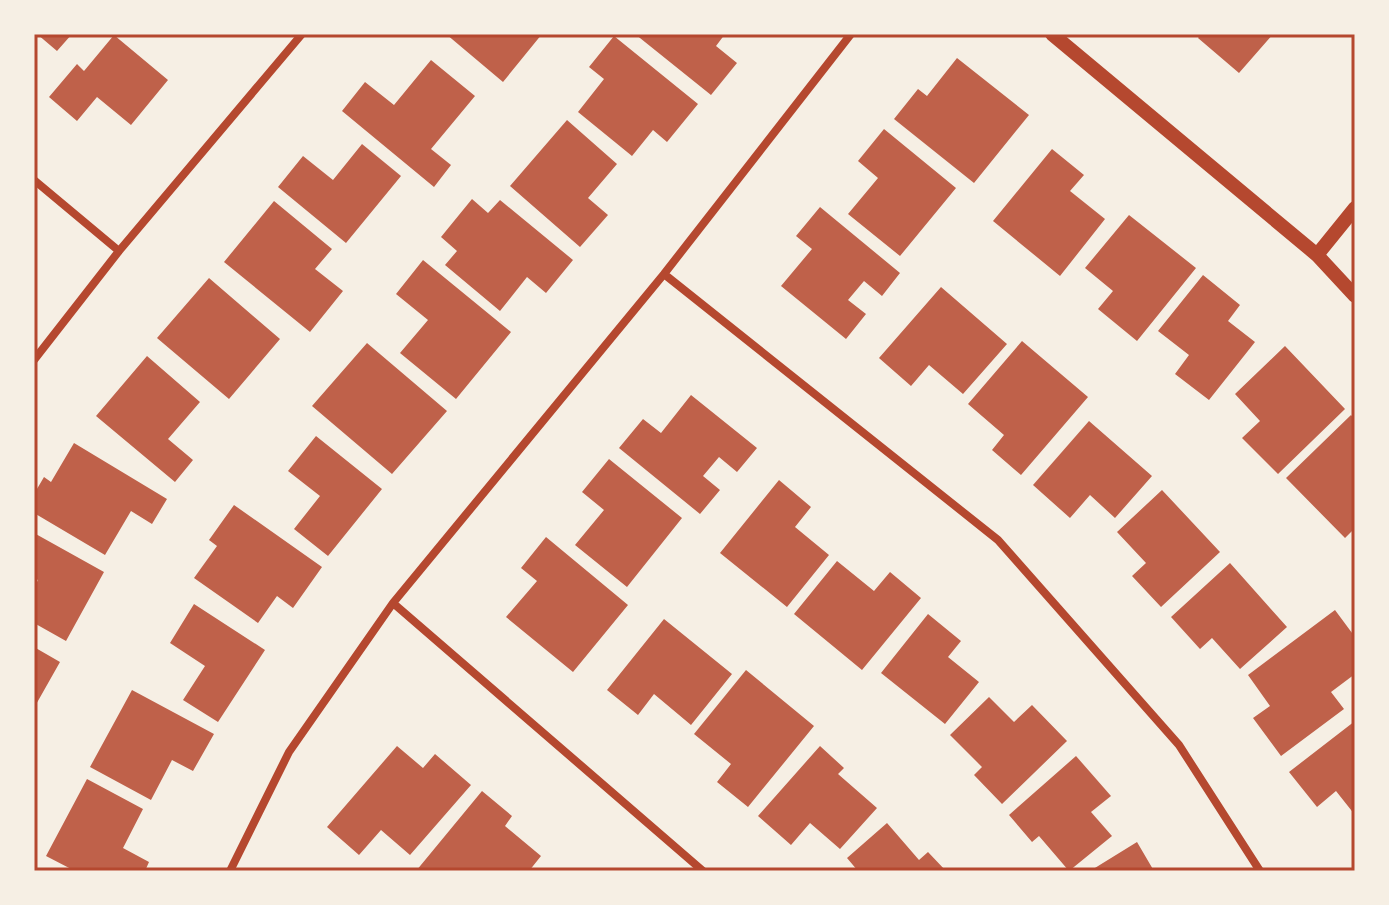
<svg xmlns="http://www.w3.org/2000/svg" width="1389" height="905" viewBox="0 0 1389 905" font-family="'Playfair Display',serif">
<rect width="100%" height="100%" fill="#f6efe4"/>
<path fill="#bf614a" d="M37,34H72L57,51Z
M446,34H542L503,82Z
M635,34H725L716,46L737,63L711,95Z
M1201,34H1273L1239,73L1198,38Z
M114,35L168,80L131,125L97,97L77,121L49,97L77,64L84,71Z
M614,36L698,104L667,142L653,130L632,156L578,112L604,79L589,67Z
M957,58L1029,115L974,183L894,119L918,89L927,96Z
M431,60L475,96L431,149L451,165L434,187L342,111L365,82L394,105Z
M567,120L617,164L588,198L608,215L580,247L510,186Z
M884,129L956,188L900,256L848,214L878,178L858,161Z
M362,144L401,176L346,243L278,187L303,156L333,180Z
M1052,149L1084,175L1070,191L1105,219L1060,276L993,221Z
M472,199L488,213L500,200L573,260L546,293L527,277L500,311L445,265L457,251L441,237Z
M274,201L332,249L315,269L343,291L310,332L224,262Z
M820,207L900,273L882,296L864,281L848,300L866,314L846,339L781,286L812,249L796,236Z
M1129,215L1196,268L1137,341L1098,309L1113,291L1085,268Z
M423,260L511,332L456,399L400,353L428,320L396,294Z
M1203,275L1240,305L1228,321L1255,342L1209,400L1175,374L1189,355L1158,331Z
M209,278L280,339L229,399L157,338Z
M941,287L1007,344L963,394L929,365L911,386L879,358Z
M1022,341L1088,397L1021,475L992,450L1004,435L968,404Z
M367,343L447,411L392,474L312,406Z
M1285,346L1345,409L1278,474L1242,438L1260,421L1235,394Z
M147,356L200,402L168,439L193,460L175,482L96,416Z
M691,395L757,448L737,472L719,457L703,476L720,490L700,514L619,448L643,419L661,433Z
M1351,415L1355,420V528L1345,538L1286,478Z
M1089,421L1152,476L1115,518L1090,495L1070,518L1033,485Z
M316,436L382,489L328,556L294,529L320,496L288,471Z
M74,443L167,499L152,524L131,511L105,555L34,513V494L44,477L51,482Z
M609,459L682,518L627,587L575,545L604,510L582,492Z
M779,480L811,507L795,527L829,555L787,607L720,553Z
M1162,490L1220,552L1161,607L1132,576L1146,563L1117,532Z
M234,505L322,567L293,608L277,596L258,623L194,578L217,546L209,540Z
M34,533L104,572L66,641L34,623V588L38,580L34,578Z
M546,537L628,605L573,672L506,617L537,581L521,568Z
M837,561L874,591L890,572L921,598L862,670L794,614Z
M1230,563L1287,627L1240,669L1212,638L1200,649L1171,617Z
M194,604L265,650L218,722L183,700L205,666L170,643Z
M1335,610L1355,637V674L1331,692L1344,709L1281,756L1253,718L1270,706L1248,675Z
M928,614L961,641L948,657L979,682L945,724L881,673Z
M664,619L732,674L691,725L654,694L638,715L607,690Z
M34,647L60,662L34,708Z
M746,670L814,726L748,807L717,782L731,764L694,734Z
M132,690L214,734L193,771L172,760L151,800L90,767Z
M989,697L1014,722L1032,705L1067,741L1002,804L974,775L982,767L950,735Z
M1355,721V815L1336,791L1317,807L1289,772Z
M397,746L423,768L435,754L471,785L410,855L381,830L359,855L327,827Z
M820,746L844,768L838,774L877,808L840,849L810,823L791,845L758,816Z
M1076,756L1111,796L1091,812L1112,836L1069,871L1039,836L1032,842L1009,815Z
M87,779L143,809L123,848L149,862L145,871H75L46,856Z
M482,791L512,816L505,826L541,856L529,871H416Z
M887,823L919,860L928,852L946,871H858L847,858Z
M1137,842L1154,871H1090Z"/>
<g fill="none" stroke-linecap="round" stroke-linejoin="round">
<path stroke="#b5482f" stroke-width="8" d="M34,180L119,251
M664,274L998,540L1179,745L1260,871
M34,360L119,251L302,34
M393,603L703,871
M230,871L289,752L393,603L664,274L851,34"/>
<path stroke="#b5482f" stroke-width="14" d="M1052,34L1317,255L1355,296
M1317,255L1355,208"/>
</g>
<rect width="1389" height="905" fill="none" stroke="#f6efe4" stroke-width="72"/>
<rect x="36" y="36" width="1317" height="833" fill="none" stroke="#b5482f" stroke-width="3"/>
</svg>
